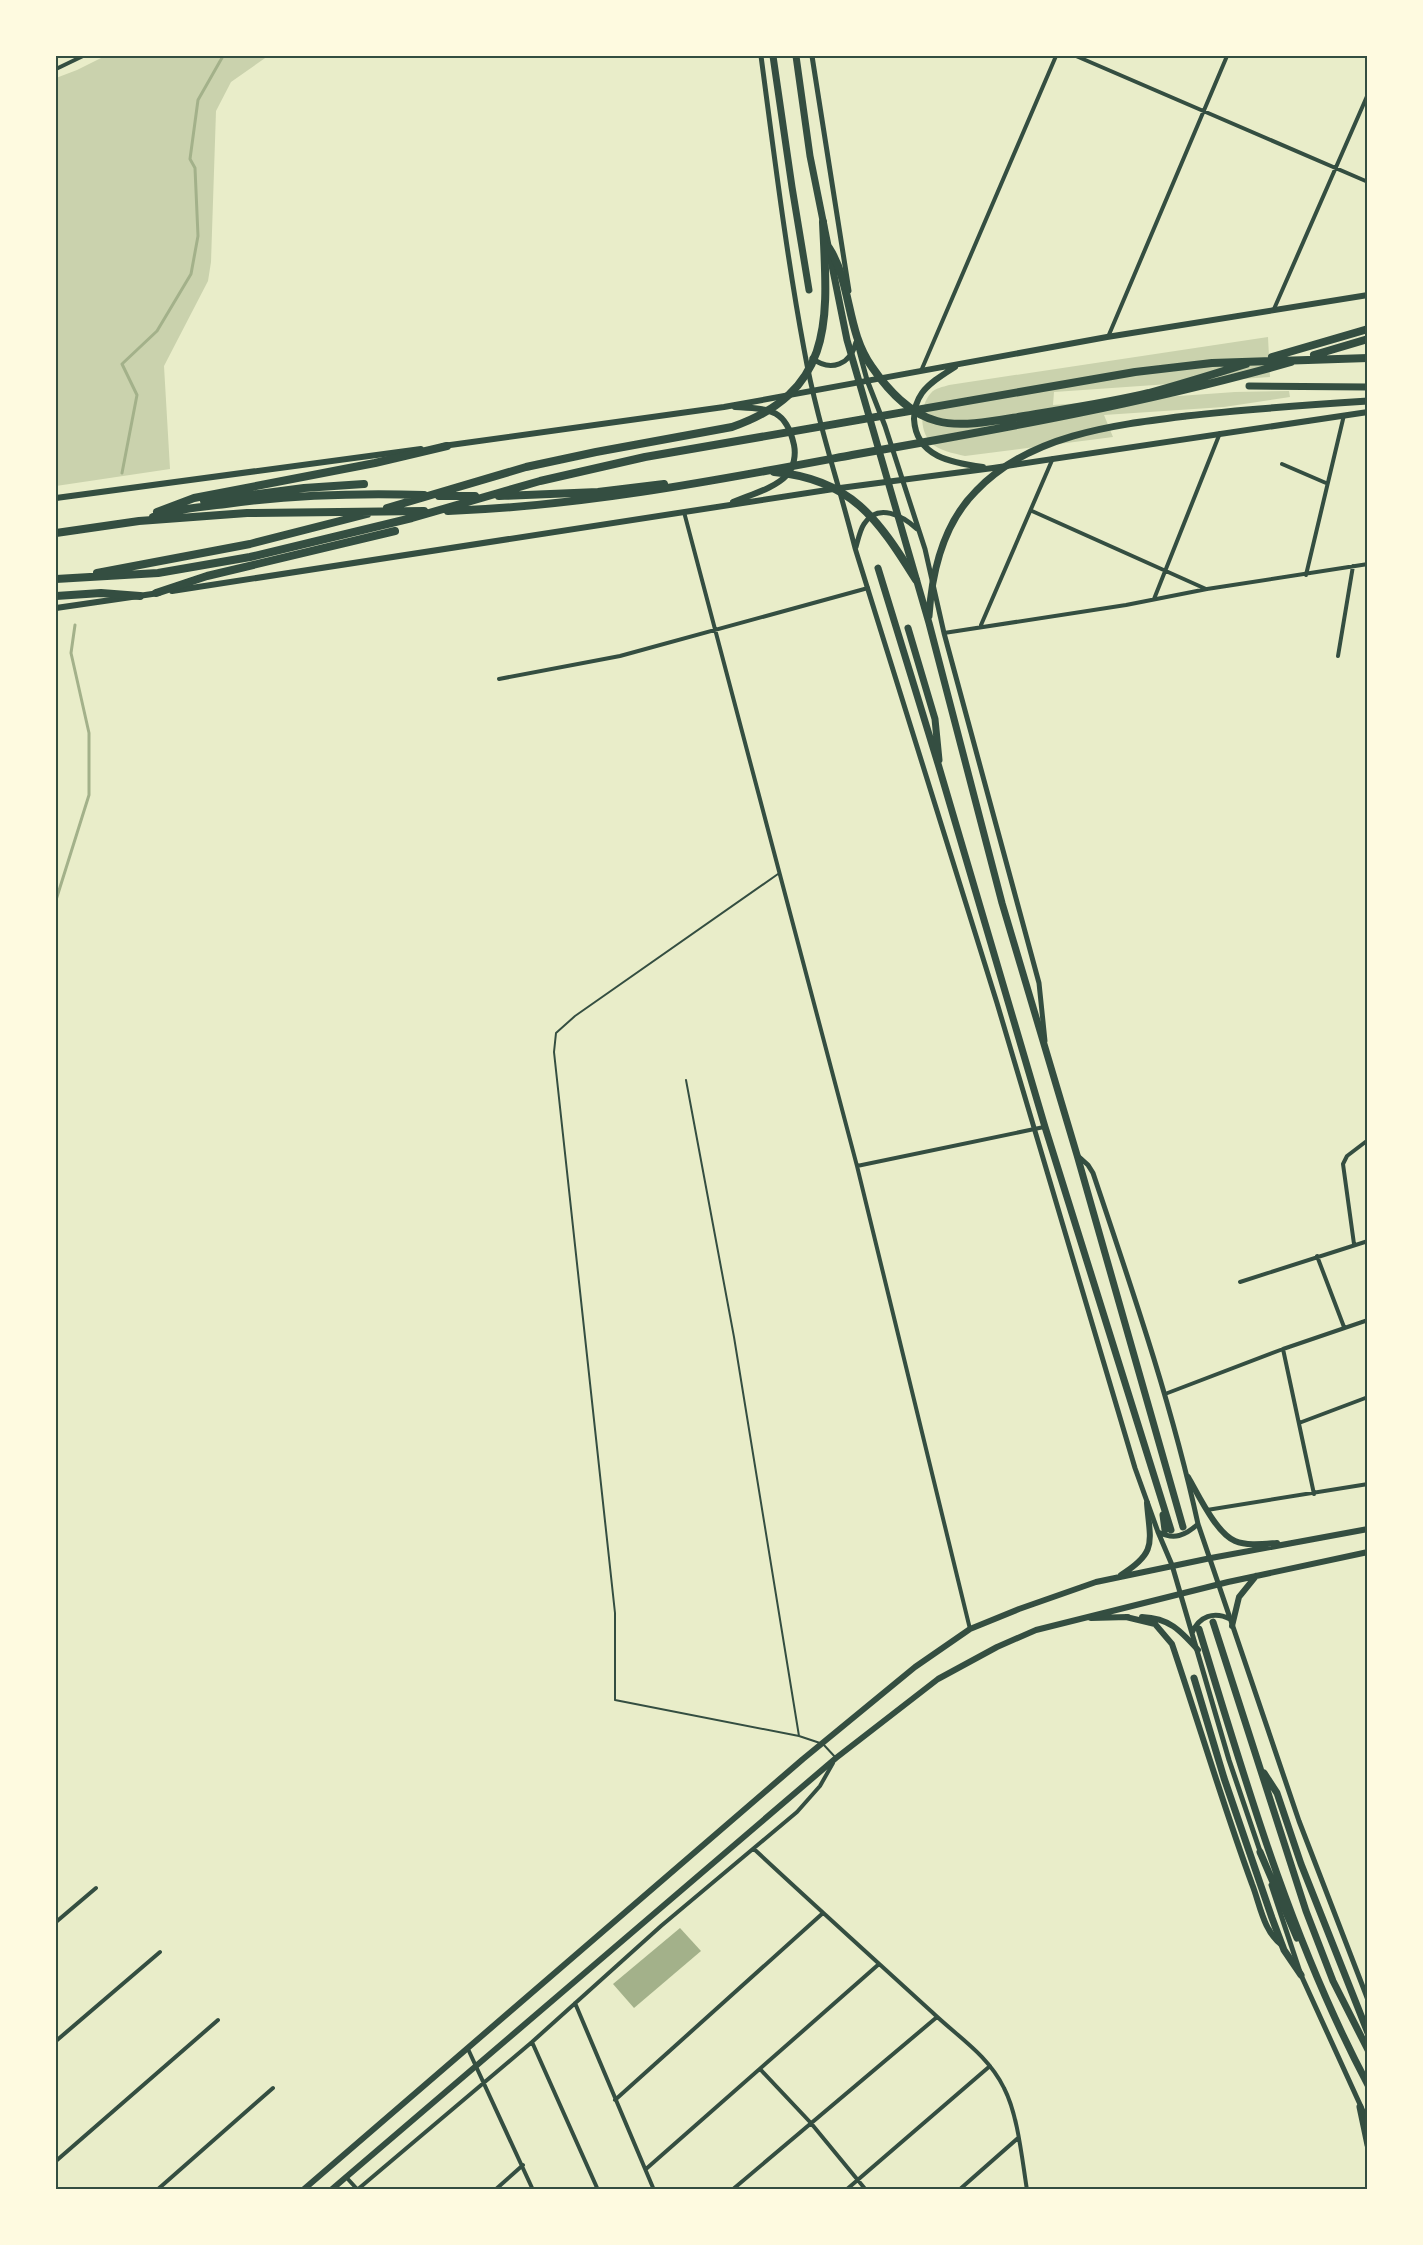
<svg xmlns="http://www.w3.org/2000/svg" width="1423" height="2245" viewBox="0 0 1423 2245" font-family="'PT Sans',sans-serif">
<rect width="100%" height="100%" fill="#e9edc9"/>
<path fill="#cad2ad" d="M105,56H268L231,82L216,111L211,262L208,281L164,366L170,469L56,486V78L77,70Z
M1268,337L1270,377L1054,392L1053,405L1235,392L1289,391L1290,397L1224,407L1104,415L1113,437L965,456C953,453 939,451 930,442C919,429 920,405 931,393C935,388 943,387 949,385Z"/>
<path fill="#a3b18a" d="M680,1928L701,1951L634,2008L613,1984Z"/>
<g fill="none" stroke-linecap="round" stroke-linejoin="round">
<path stroke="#a3b18a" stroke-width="3" d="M122,473L137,395L122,364L157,331L191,274L198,236L195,168L190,159L198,100L223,56
M56,900L89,795V733L71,653L75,625"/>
<path stroke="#344e41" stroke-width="2" d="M778,874L575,1016L556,1033L554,1052L615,1613V1700L799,1736L823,1744L836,1758
M686,1080L734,1337L799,1736"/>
<path stroke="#344e41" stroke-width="4" d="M1076,56L1368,182
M56,69L83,56
M1274,309L1368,94
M1108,337L1227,56
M921,371L1056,56
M1282,464L1326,483
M1032,511L1206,589
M684,512L857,1166L970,1629
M1306,575L1344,415
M1154,599L1220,433
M981,625L1053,458
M944,633L1126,605L1207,589L1368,564
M1338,656L1353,566
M499,679L620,656L868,588
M857,1166L1044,1127
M1354,1244L1343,1164L1347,1156L1368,1140
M1317,1256L1344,1327
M1240,1282L1368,1241
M1283,1349L1314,1494
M1165,1394L1283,1349L1368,1320
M1299,1423L1368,1397
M1207,1510L1368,1484
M754,1849C813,1904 873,1958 932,2012C958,2037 988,2055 1004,2088C1018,2115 1022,2159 1027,2190
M56,1922L96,1888
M575,2003L654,2190
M56,2041L160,1952
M532,2042L598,2190
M468,2049L533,2190
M760,2069L810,2122L866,2190
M615,2100L823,1913
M56,2161L218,2020
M646,2169L879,1964
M346,2177L357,2189
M157,2190L273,2088
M357,2190L532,2042L661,1926L797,1812L820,1786L833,1763
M495,2190L523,2165
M732,2190L937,2017
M846,2190L990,2066
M959,2190L1018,2138"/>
<path stroke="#344e41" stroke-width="5" d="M761,56C774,153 786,252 804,349C816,417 838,481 855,548L997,1003L1135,1468L1158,1532L1172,1565L1229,1760L1261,1854
M812,56L849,291
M858,347L867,380L885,426L925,549L944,633L1039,983L1045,1041
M812,358C831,373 851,364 856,342
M856,547C858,540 860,530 864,524C878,502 903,516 917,529
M1078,1156L1088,1165L1093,1173C1132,1289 1172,1405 1198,1524L1299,1821L1368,2000
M1158,1532C1174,1540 1185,1536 1198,1524
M1192,1633C1199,1616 1214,1611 1230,1619
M1271,1885L1301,1975L1368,2122"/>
<path stroke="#344e41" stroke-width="6" d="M955,367C944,374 930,382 922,393C917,400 914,410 914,419C916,457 952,463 983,467
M443,446L724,407L1107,337L1368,295
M56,498L421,449
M733,502C749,495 774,489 787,475C794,467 796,455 794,445C786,408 769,409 735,407
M172,591L840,488L993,468L1368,412
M56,608L159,593
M1188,1477C1198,1494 1216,1533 1235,1541C1247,1546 1263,1544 1277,1543
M1121,1575C1158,1552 1150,1542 1147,1503
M1126,1617L1155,1624L1172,1644C1199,1724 1223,1805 1252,1884C1260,1904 1263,1931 1282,1945
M1142,1617C1169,1618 1180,1630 1198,1650
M1091,1618L1128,1617
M1232,1626L1239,1597L1256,1576
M303,2190L803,1759L915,1667L970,1629L1019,1609L1096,1582L1211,1558L1368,1529
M331,2190L836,1758L938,1679L997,1647L1036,1630L1228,1582L1368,1552"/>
<path stroke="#344e41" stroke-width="7" d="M773,56L792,187L809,290
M796,56L810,156L847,340L929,623L1002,903L1077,1155L1183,1527
M1249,386L1368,387
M878,568L939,767L1045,1127L1171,1530
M929,616C932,571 943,524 976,491C1029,435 1113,425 1186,416C1246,409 1307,405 1368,401
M908,628L935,719L939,760
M1163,1515L1165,1530
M1213,1622L1306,1911L1333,1981L1368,2050
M1199,1629C1246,1784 1292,1942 1368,2085
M1194,1678L1224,1778L1272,1918L1284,1950L1301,1975
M1264,1773L1277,1793L1301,1864L1368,2033
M1260,1852L1297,1938
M1360,2107L1368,2145"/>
<path stroke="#344e41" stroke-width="8" d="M829,248C852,284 846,331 872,367C887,389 910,414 937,421C962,428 999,420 1024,416C1065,409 1108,403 1149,393C1182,384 1214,374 1246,364
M1314,355L1368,339
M1272,357L1368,329
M774,472C851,479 878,519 916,580
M439,496H475
M499,496L598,492L664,484
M204,501L304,488L364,484
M387,508L526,467L596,452L732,427C838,390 827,314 823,222
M448,511C584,506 718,480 852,455C1000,429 1147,403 1291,362
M157,512L194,498L375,463L447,446
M153,517C177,509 201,507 226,504C291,495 358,493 424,495
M56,533L139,521L247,513L424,511
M97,573L250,544L367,514
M56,579L158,573L250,557L412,518L540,481L645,457L1135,372L1212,363L1368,358
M156,593L207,576L395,531
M56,596L101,593L140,596"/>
</g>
<rect width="1423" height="2245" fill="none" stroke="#fefae0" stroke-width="114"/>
<rect x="57" y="57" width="1309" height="2131" fill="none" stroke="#344e41" stroke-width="2"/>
</svg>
